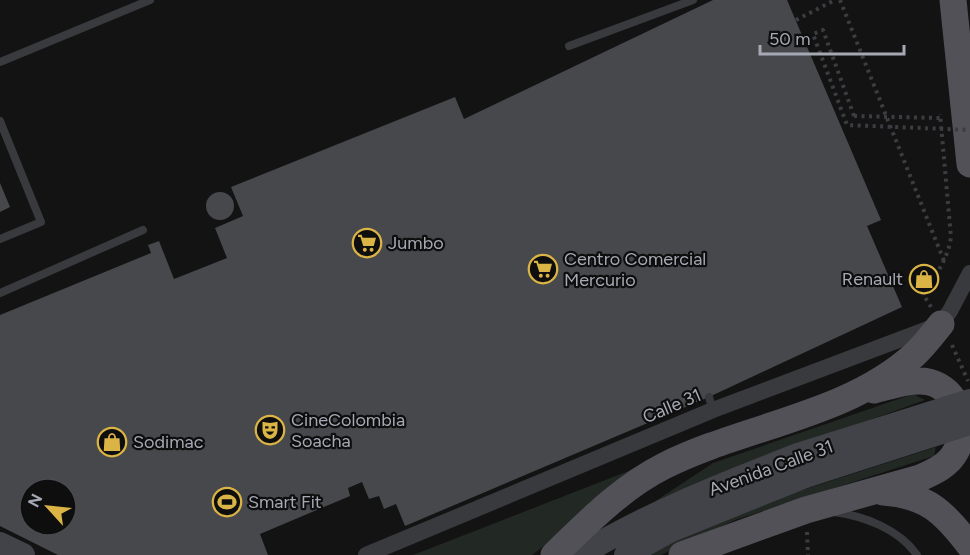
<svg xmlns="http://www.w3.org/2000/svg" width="970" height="555" viewBox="0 0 970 555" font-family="Figtree,sans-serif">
<rect width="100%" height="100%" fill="#131314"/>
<path fill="#222823" d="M913,394L925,400L720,474L654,502L713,463Z
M936,447L934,456L735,520L661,555H647L728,514Z
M649,463L532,555H413Z"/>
<path fill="#47484c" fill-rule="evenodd" d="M713,0H787L881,220L867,226L902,307L709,397L405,526L396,504L384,509L379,496L369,499L362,482L348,488L350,496L260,534L268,555H58L0,526V315L151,253L148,245L159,241L174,279L227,258L215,228L243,216L231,187L455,97L464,119ZM30,489H66V525H30Z
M0,183L10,207L0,212Z
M206 206a14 14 0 1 1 28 0a14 14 0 1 1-28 0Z"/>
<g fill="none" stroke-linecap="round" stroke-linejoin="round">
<path stroke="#3c3d41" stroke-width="4" stroke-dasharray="3 4.5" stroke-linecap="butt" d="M840,0L944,261
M796,20L835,0
M854,116L940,118
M931,307L923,294C936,275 948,259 951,237L940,114
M952,345L968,381
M807,532L808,555"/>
<path stroke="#393a3d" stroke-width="8" d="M569,46L693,0
M0,62L150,0
M0,121L41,222L0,239
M0,293L143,230
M709,397L713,410
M834,512C864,516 899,529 917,555"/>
<path stroke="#393a3d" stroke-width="16" d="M366,555L713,410L941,324L950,311L970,273"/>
<path stroke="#424348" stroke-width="24" d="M0,544L23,555
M580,555C649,513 723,484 798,455
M626,555L671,530L805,476"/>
<path stroke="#515157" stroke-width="27" d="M953,0L970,164
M883,492C927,495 944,512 970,546
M554,555C587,523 622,487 664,466C743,426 847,416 914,355C924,346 932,335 941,324
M682,555L806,510L920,478C934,472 949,465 956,451C969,426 958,389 929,382C912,378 891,386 874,390"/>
<path stroke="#3c3d41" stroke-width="4" stroke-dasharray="3 4.5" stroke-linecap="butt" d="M854,116L823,30L813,34L847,125L970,130"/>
<path stroke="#424348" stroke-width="24" d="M798,455L970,401
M805,476L970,423"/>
</g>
<defs>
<g id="supermarket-ring" transform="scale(1.5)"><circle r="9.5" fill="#0e0e0f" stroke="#dab445" stroke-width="1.5"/><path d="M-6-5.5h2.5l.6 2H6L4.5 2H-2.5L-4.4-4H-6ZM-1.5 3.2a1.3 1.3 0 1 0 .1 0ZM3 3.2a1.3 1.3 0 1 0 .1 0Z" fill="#dab445"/></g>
<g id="shop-ring" transform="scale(1.5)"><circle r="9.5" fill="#0e0e0f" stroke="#dab445" stroke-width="1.5"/><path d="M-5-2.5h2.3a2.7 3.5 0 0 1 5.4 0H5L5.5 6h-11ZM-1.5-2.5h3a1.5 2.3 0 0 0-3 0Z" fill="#dab445"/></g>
<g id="theatre-ring" transform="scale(1.5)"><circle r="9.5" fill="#0e0e0f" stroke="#dab445" stroke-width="1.5"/><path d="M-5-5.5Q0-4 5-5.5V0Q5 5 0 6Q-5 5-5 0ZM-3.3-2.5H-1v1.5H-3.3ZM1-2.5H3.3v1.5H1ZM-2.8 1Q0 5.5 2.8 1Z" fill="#dab445"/></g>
<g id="stadium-ring" transform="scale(1.5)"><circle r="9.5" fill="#0e0e0f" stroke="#dab445" stroke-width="1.5"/><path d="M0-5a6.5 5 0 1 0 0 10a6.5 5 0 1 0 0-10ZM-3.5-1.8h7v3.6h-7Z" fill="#dab445"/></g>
</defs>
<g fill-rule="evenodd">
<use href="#supermarket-ring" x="367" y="243"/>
<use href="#supermarket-ring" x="543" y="269"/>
<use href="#shop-ring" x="924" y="279"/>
<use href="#theatre-ring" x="270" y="430"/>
<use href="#shop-ring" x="112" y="442"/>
<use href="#stadium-ring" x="227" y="502"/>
</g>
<g text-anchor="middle" stroke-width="4.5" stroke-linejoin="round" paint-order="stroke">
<g font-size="18" fill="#a6a9b3" stroke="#0e0e0f" text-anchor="start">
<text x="388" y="249">Jumbo</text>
<text x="564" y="265">Centro Comercial<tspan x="564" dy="21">Mercurio</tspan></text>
<text x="903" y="285" text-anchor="end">Renault</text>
<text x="291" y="426">CineColombia<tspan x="291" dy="21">Soacha</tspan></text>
<text x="133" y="448">Sodimac</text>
<text x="248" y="508">Smart Fit</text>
</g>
<g font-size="18" fill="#a6a9b3" stroke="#0e0e0f">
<text transform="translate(672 406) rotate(-23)" y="6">Calle 31</text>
<text transform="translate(771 468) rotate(-20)" y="6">Avenida Calle 31</text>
</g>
</g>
<g transform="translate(48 507) rotate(297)"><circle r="28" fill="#0e0e0f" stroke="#4b4c51" stroke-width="1.5"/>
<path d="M0-4.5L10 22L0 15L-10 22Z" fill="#dab445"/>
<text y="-9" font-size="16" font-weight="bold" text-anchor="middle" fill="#a6a9b3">N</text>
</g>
<path d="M760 45v9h144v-9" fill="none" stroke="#a6a9b3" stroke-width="3"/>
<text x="769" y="45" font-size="18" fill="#a6a9b3" stroke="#0e0e0f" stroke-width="4.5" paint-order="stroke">50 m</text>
</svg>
